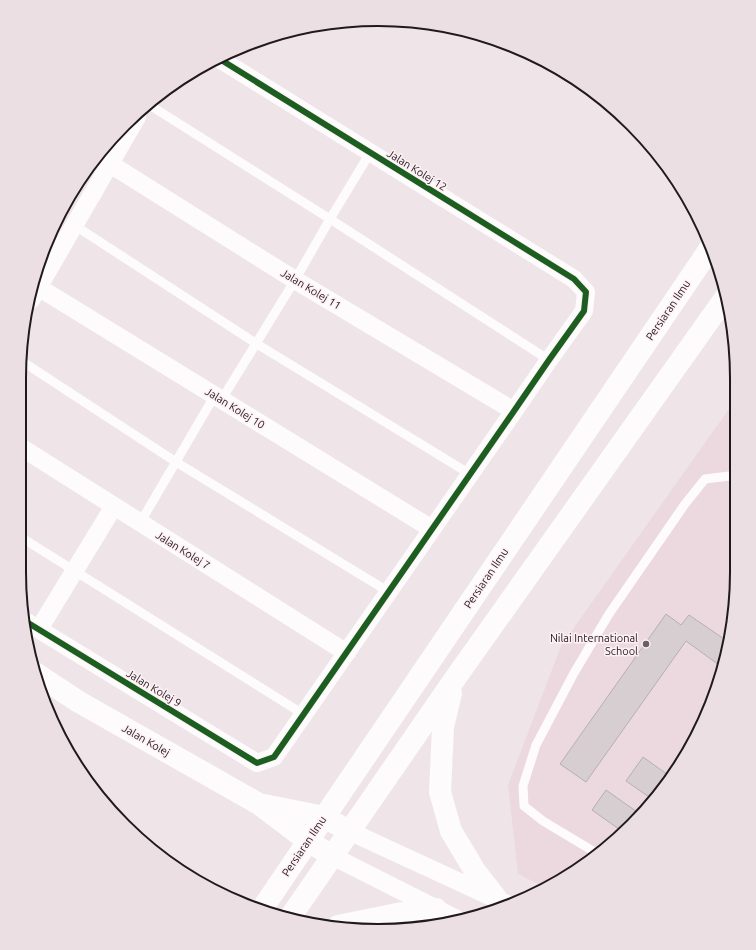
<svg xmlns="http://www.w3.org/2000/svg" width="756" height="950" viewBox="0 0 756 950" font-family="Ubuntu,sans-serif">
<rect width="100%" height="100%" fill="#efe5e8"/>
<path fill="#ecd9e0" d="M736,399L737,572L730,642L710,709L676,772L615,842L557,883L546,888L518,874L508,785L561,646Z"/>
<path fill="#d6ced1" stroke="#b6afb2" d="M666,614L681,625L689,615L730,643L726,654L719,665L686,641L586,782L560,764Z
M643,757L671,777L652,799L626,781Z
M606,790L640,814L623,832L592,810Z"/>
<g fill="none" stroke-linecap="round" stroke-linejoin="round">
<path stroke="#fdfbfc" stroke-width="9" d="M151,106L330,219L549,360
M74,225L257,344L470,474
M20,360L176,462L389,592
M222,399L295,280L330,219L370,153
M140,523L215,395
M19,536L303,714
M598,854L543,821L524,806L523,786L536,745L574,673L609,614L685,504L705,479L729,476L737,480"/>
<path stroke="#fdfbfc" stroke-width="18" d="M110,164L295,280L514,411
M38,287L432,529
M31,300L137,117
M19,446L347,653
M25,621L257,763L274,757L514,411L549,360L584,311L586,292L574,279L218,58
M39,629L114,506
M349,831L507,904
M332,856L459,920"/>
<path stroke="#fdfbfc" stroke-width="22" d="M35,673L79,702L259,804L308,841L332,856
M264,805L324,817L349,831"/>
<path stroke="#fdfbfc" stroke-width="22" d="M451,693L443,727L440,792L451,831L475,871L496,898
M262,909L711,247
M289,919L454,680L725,298
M338,926L397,914L436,909"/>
<g stroke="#fef0f4" stroke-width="8">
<path id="cycleway" d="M25,621L257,763L274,757L514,411L549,360L584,311L586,292L574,279L218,58"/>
</g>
<use href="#cycleway" stroke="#1b5e20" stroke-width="6"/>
</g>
<circle fill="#686163" stroke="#fef0f4" stroke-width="1.5" cx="646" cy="644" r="4"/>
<g text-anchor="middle" stroke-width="3" stroke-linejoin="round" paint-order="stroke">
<g font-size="11" fill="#201a1c" stroke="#fef0f4">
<text transform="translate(417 170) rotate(32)" y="4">Jalan Kolej 12</text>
<text transform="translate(311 289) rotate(31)" y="4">Jalan Kolej 11</text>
<text transform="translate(668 310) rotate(-56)" y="4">Persiaran Ilmu</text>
<text transform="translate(235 408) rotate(32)" y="4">Jalan Kolej 10</text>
<text transform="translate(183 550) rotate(32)" y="4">Jalan Kolej 7</text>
<text transform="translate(486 578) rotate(-56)" y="4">Persiaran Ilmu</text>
<text transform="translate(154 688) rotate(31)" y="4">Jalan Kolej 9</text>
<text transform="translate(146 740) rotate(30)" y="4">Jalan Kolej</text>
<text transform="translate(304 846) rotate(-56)" y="4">Persiaran Ilmu</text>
</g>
<g font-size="11" fill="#201a1c" stroke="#fef0f4" text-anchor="end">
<text x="638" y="642">Nilai International<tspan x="638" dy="13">School</tspan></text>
</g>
</g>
<path d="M0 0H756V950H0ZM378 26H378A352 352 0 0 1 730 378V572A352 352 0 0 1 378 924H378A352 352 0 0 1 26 572V378A352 352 0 0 1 378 26Z" fill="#ecdfe3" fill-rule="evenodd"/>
<path fill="none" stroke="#201a1c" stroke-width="2" d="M378 26H378A352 352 0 0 1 730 378V572A352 352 0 0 1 378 924H378A352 352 0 0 1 26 572V378A352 352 0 0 1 378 26Z"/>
</svg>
